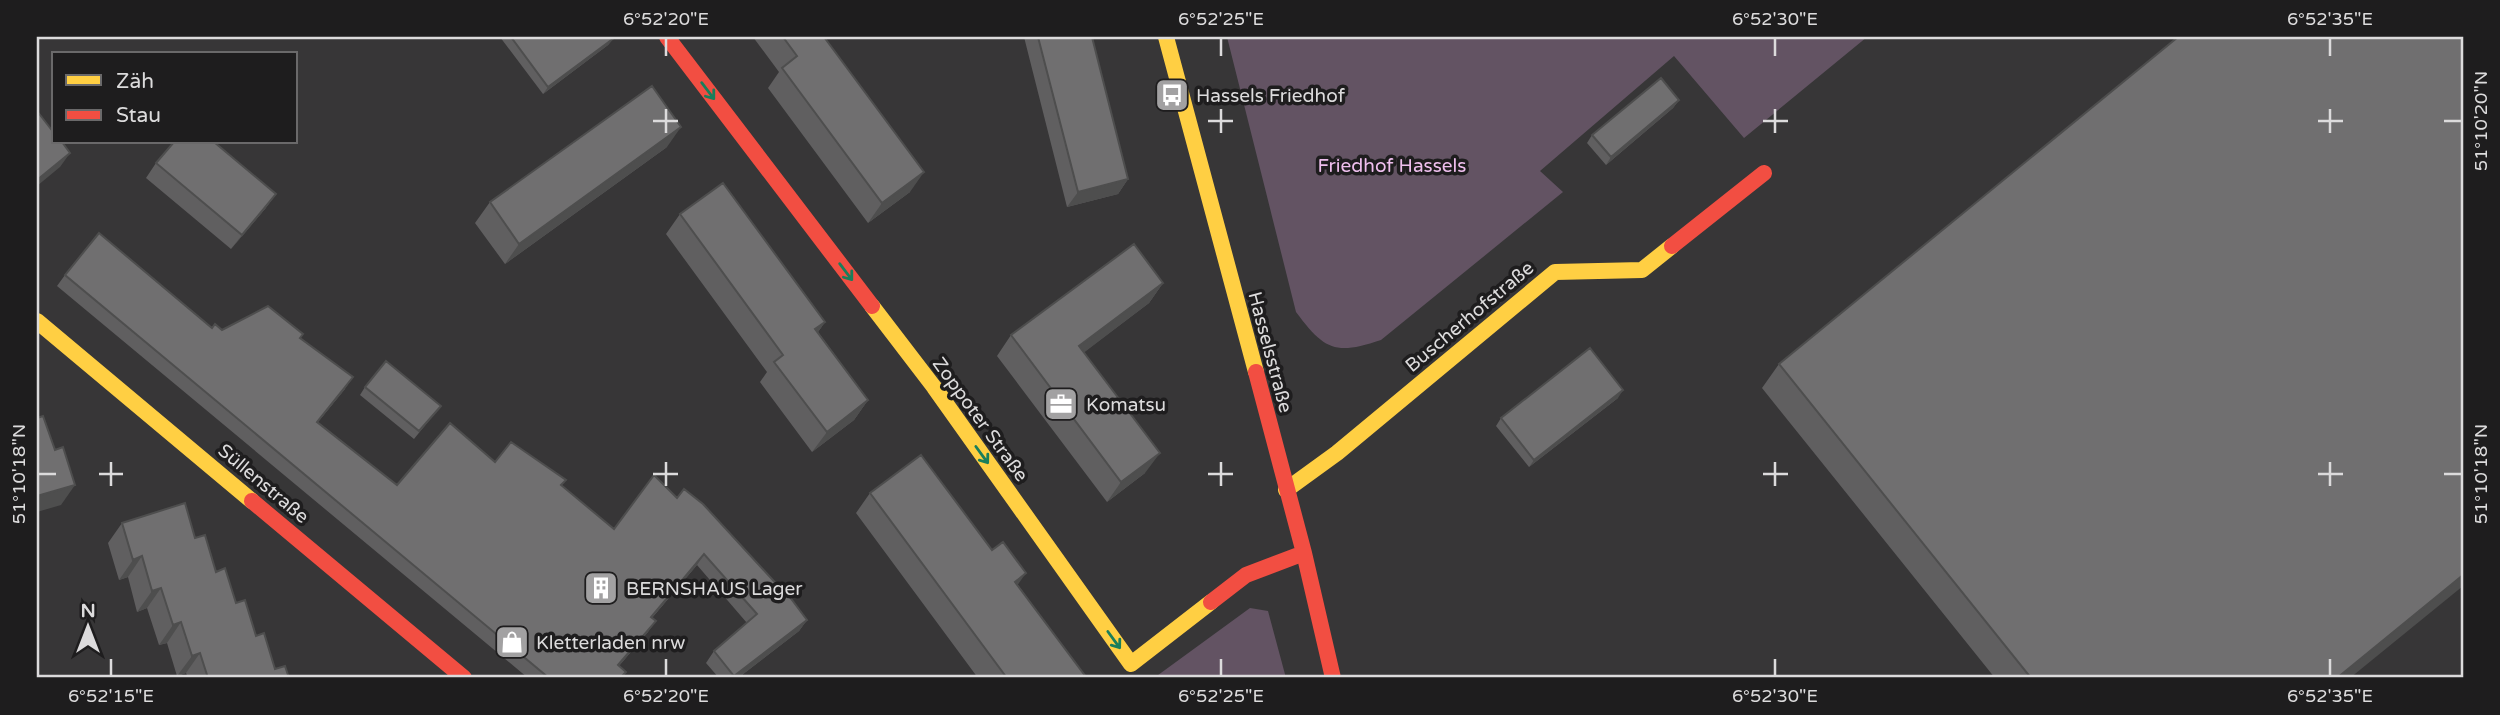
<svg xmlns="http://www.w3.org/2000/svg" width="2500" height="715" viewBox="0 0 2500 715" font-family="'Varela Round',sans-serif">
<rect width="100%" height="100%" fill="#373637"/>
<path fill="#635363" d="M1227,37H1867L1744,138L1674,56L1540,171L1563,192L1381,340C1336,355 1325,351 1296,312Z
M1250,608L1268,611L1286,678H1154Z"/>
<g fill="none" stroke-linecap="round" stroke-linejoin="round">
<path stroke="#ffcf43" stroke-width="16" d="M1166,37L1256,372
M872,306L934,387L1131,664L1211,602
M37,321L252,501
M1286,490L1337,453L1555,272L1642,270L1672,246"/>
<path stroke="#f24e42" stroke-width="16" d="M667,37L872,306
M1672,246L1764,173
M1256,372L1304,553L1333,678
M252,501L464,678
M1211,602L1246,575L1304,553"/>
</g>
<path fill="#605f60" d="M500,37H613L614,38L608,45L543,94Z
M753,37H824L910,192L868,223L768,88L779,72Z
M1024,37H1092L1128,179L1118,194L1067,207Z
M1679,100L1673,108L1606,165L1587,143L1592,135Z
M667,147L505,264L475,223L490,202Z
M156,163L276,194L265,209L231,249L146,178Z
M680,214L825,322L818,332L868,400L854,420L812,452L760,382L767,372L666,234Z
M65,275L212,328L300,338L345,389L318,422L397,485L495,462L561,486L614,529L677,498L807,620L799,631L738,678H719L706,663L714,651L747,623L697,565L652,618L648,632L619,666L621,678H528L57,286Z
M1163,283L1149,303L1084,352L1145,473L1107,502L997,356L1011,335Z
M1779,364L2350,678H1995L1762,388Z
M365,387L435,413L414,439L360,395Z
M1618,398L1529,467L1496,426L1501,418Z
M870,493L1018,585L1086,677L1085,678H978L856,513Z
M122,523L195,538L236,603L275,669L289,678H188L186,673L177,676L167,643L159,645L147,608L137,612L128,577L119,580L108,543Z"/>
<path fill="#4e4e4e" d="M614,38L608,45L543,94L548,87Z
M1679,100L1673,108L1606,165L1611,157Z
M681,127L667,147L505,264L519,244Z
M70,153L60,167L37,186V180Z
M924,172L910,192L868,223L882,203Z
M1128,179L1118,194L1067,207L1078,192Z
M276,194L265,209L231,249L242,235Z
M1163,283L1149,303L1065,367L1079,346Z
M825,322L811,342L815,329Z
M353,377L345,389L309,433L317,422Z
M1623,390L1618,398L1529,467L1534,460Z
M868,400L854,420L812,452L827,432Z
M1160,453L1145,473L1107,502L1121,482Z
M75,485L61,505L37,512V496Z
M704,554L697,565L643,628L651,617Z
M142,556L128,577L119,580L133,560Z
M1026,573L1012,593L1015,582Z
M2463,575V586L2350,678H2337Z
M161,588L147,608L137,612L152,591Z
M807,620L799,631L738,678H732Z
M656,621L648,632L610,676L618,665Z
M181,622L167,643L159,645L173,625Z
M200,653L186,673L177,676L192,656Z"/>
<path fill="#706f70" stroke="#4e4e4e" stroke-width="2" d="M511,37H613L614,38L548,87Z
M783,37H824L924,172L882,203L782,68L797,56Z
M1038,37H1092L1128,179L1078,192Z
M2178,37H2463V575L2337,678H2031L1779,364Z
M1661,78L1679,100L1611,157L1592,135Z
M652,86L681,127L519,244L490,202Z
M37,111L54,133V142H62L70,153L37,180Z
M174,142H214L276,194L242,235L156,163Z
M723,183L825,322L815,329L868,400L827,432L774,362L783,355L680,214Z
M99,233L212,328L215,324L222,330L268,306L303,334L300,338L353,377L317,422L397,485L450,423L495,462L511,442L566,480L561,485L614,529L654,475L677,498L684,489L703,504L782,590L783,588L807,620L734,676L714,651L757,614L704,554L651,617L656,621L618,665L626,672L620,678H549L65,275Z
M1134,244L1163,283L1079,346L1160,453L1121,482L1011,335Z
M1590,348L1623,390L1534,460L1501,418Z
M386,361L441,406L419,431L365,387Z
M43,416L55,450L63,447L75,485L37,496V418Z
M921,455L992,550L1003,542L1026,573L1015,582L1086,677L1084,678H1007L870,493Z
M185,503L195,538L205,535L216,572L225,568L236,603L245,600L256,636L264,633L275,669L285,666L289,678H208L200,653L192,656L181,622L173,625L161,588L152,591L142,556L133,560L122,523Z"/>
<defs><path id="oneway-shaft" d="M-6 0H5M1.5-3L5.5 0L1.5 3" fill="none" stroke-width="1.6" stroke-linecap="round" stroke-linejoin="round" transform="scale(1.75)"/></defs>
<g stroke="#1a7e5b">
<use href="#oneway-shaft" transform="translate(708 91) rotate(53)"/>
<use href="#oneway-shaft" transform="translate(846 272) rotate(53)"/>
<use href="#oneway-shaft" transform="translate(982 455) rotate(54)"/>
<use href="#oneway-shaft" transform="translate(1114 640) rotate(54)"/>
</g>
<path fill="none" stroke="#dcdbdc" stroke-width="2.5" d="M666,38V56M1221,38V56M1775,38V56M2330,38V56M666,109V133M1221,109V133M1775,109V133M2330,109V133M653,121H678M1208,121H1233M1763,121H1788M2318,121H2343M2444,121H2462M111,462V486M666,462V486M1221,462V486M1775,462V486M2330,462V486M38,474H56M99,474H123M653,474H678M1208,474H1233M1763,474H1788M2318,474H2343M2444,474H2462M111,659V676M666,659V676M1221,659V676M1775,659V676M2330,659V676"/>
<defs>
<g id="bus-square" transform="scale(1.75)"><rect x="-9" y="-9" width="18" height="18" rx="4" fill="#a2a1a2" stroke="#1e1d1e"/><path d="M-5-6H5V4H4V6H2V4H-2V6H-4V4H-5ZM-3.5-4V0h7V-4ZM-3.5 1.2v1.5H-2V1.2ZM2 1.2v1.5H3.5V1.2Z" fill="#fff"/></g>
<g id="office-square" transform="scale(1.75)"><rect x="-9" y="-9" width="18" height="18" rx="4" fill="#a2a1a2" stroke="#1e1d1e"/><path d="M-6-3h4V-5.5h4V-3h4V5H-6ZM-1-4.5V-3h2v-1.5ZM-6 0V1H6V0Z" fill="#fff"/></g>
<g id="building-square" transform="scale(1.75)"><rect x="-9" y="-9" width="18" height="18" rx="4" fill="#a2a1a2" stroke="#1e1d1e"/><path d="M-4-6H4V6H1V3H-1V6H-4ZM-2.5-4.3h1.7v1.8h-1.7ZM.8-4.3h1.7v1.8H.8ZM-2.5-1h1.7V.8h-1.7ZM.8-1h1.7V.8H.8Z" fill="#fff"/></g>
<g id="shop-square" transform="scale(1.75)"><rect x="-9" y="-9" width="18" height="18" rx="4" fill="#a2a1a2" stroke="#1e1d1e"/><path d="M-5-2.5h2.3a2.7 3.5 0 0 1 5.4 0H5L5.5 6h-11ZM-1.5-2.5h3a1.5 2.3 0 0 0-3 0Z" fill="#fff"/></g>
</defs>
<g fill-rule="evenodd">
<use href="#bus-square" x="1172" y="95"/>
<use href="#office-square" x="1061" y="404"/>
<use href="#building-square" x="601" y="588"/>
<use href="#shop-square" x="512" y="642"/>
</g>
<g text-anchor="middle" stroke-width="7" stroke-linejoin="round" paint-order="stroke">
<g font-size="19" fill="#dcdbdc" stroke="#1e1d1e" text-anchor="start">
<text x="1196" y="102">Hassels Friedhof</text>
<text x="1086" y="411">Komatsu</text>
<text x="626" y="595">BERNSHAUS Lager</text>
<text x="536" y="649">Kletterladen nrw</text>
</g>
<g font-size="19" fill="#eebeed" stroke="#1e1d1e">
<text x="1392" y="172">Friedhof Hassels</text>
</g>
<g font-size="19" fill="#dcdbdc" stroke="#1e1d1e">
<text transform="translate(1469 316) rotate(-40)" y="7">Buscherhofstraße</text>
<text transform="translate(1271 352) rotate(75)" y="7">Hasselsstraße</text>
<text transform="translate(981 419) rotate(54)" y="7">Zoppoter Straße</text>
<text transform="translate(264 483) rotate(40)" y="7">Süllenstraße</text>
</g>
</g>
<rect width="2500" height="715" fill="none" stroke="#1e1d1e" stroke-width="77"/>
<rect x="52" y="52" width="245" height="91" fill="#1e1d1e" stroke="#6a696a" stroke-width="2"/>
<rect x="66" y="75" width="35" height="10" fill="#ffcf43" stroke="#6a696a" stroke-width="2"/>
<text x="116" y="88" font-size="21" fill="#dcdbdc">Zäh</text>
<rect x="66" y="110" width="35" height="10" fill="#f24e42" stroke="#6a696a" stroke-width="2"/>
<text x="116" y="122" font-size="21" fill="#dcdbdc">Stau</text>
<g transform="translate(88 627)" stroke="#1e1d1e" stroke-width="5" paint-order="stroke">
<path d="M0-5L12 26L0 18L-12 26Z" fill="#dcdbdc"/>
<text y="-10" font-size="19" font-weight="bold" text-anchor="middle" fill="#dcdbdc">N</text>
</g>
<rect x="38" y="38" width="2424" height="638" fill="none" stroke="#dcdbdc" stroke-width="2.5"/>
<g font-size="18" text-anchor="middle" fill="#dcdbdc">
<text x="666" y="25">6°52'20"E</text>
<text x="1221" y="25">6°52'25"E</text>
<text x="1775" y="25">6°52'30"E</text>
<text x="2330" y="25">6°52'35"E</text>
<text transform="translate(2481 121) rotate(-90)" y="6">51°10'20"N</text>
<text transform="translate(19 474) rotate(-90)" y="6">51°10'18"N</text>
<text transform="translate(2481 474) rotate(-90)" y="6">51°10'18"N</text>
<text x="111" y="702">6°52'15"E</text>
<text x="666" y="702">6°52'20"E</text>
<text x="1221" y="702">6°52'25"E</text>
<text x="1775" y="702">6°52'30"E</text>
<text x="2330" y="702">6°52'35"E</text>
</g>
</svg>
